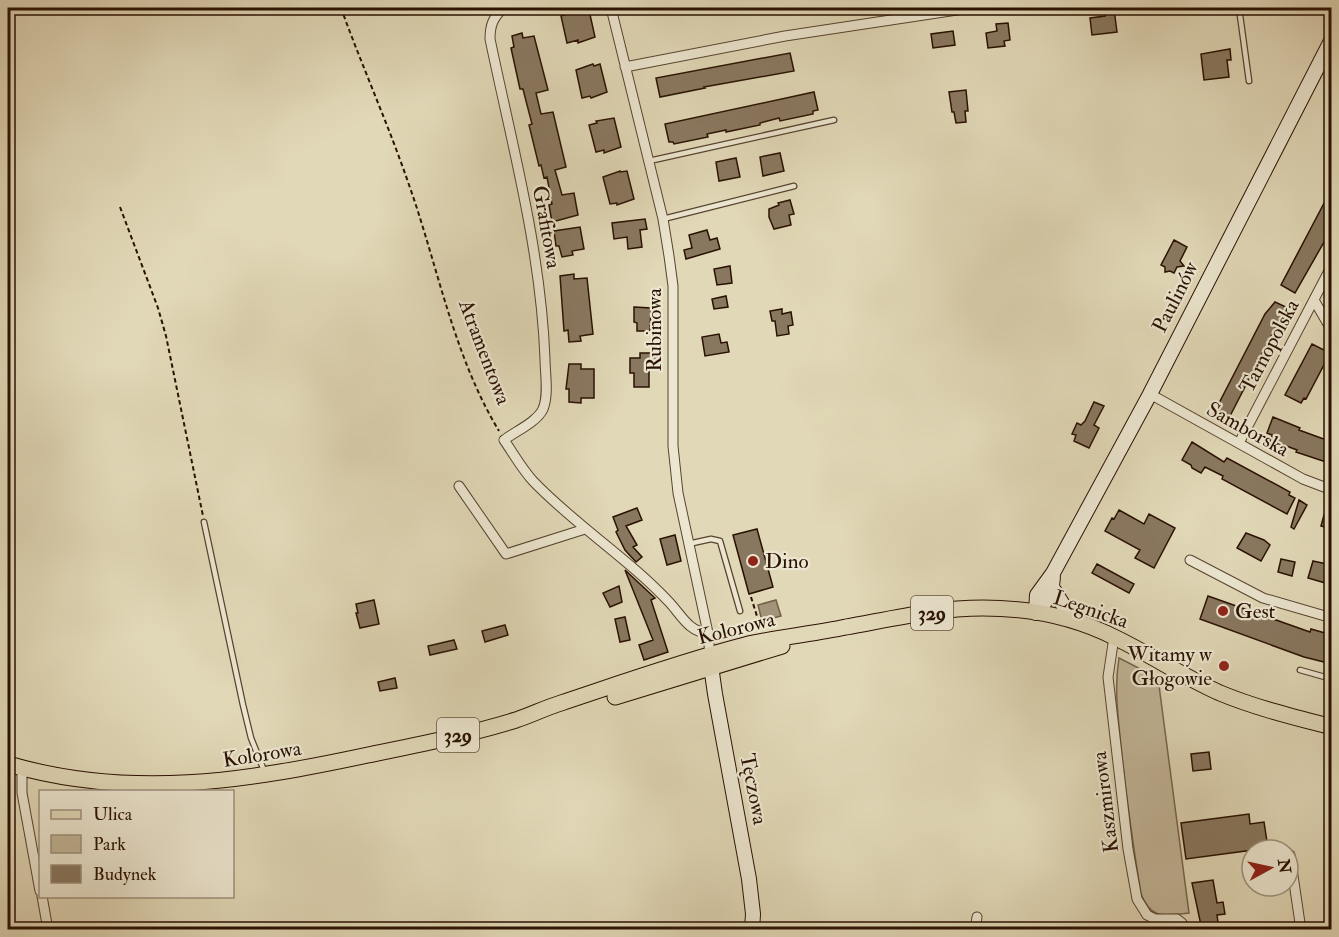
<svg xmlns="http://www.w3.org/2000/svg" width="1339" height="937" viewBox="0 0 1339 937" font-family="'IM FELL Double Pica',serif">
<rect width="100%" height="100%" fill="#e1d8b7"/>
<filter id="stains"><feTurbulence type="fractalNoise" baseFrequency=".00333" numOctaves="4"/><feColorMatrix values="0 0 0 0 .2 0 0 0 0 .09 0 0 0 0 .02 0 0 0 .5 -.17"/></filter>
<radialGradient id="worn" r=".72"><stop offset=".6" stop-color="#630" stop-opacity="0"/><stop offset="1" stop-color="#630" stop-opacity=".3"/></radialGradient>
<path fill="#c2b698" stroke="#76644d" stroke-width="1.5" d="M1119,658L1158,678L1189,913C1165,915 1152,921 1141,894C1133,845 1126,796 1121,746C1118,716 1114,688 1119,658Z"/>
<path fill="#a29479" stroke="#726049" stroke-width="1.5" d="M776,600L781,616L762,621L758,605Z"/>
<path fill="#897860" stroke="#291102" stroke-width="1.5" d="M581,9V11L589,10L595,37L578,43V40L567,43L561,16Z
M1114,9L1117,32L1092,35L1090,18L1105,16L1104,10Z
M1008,23L1010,40L1004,41L1005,46L988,48L986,33L997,31L996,24Z
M953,31L955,45L933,48L931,34Z
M522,33L523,38L534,36L548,90L536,93L541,114L553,112L566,167L555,170L562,195L574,193L578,215L552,222L549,205L552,204L547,177L544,178L541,165L539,166L529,125L532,124L526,101L523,89H520L511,48L514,47L512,36Z
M1230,49L1231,60H1227L1229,77L1204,80L1201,54Z
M790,53L794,71L704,87L705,88L660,97L656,78Z
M593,64L594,66L600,64L607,92L591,98L590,96L582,98L576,70Z
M966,90L968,111H965L966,122L956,123L954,112H952L949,92Z
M814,92L818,110L813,111V114L780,121L779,118L760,123V125L726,132V130L707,134L708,137L674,144L673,142H669L665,124Z
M614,118L621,147L604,153V150L596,152L589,125L597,123L596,121Z
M780,153L784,171L763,176L760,157Z
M736,158L740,177L719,181L716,162Z
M620,171V172L627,171L634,199L617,205V203L610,204L603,177Z
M1332,188V228L1295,293L1281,285Z
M790,200L794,214L789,215L791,225L774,229L769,217V209L779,205L778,203Z
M645,219L647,229L640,230L642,247L628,249L627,237L614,239L612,223Z
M580,227L584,249L572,251L573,255L562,257L559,246H556L554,231Z
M707,230L710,240L717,238L720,249L686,259L684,250L692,248L689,235Z
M1174,240L1187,247L1180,261L1184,266L1177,267L1174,273L1170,271L1165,272V267L1161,265Z
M730,266L732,283L717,285L714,269Z
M574,274V279L587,278L593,334L580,336L581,341L569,342L568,330L564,331L560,276Z
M726,296L728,307L714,309L712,299Z
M1275,302L1286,307L1230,416L1216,409L1265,314Z
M634,307L651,308L650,331H637V323L634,322Z
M782,309V314L791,312L793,325L788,326L789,334L777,336L775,321H772L770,311Z
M719,334L721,343L727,342L729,352L705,356L702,337Z
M1312,344L1328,352L1325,358L1327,359L1306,399L1304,398L1301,403L1285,395Z
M640,353H658V363H649V387H634V373H630V358H640Z
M569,364H581V369H594V398H581V403L569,402V389H566Z
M1094,402L1104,406L1094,425L1099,428L1089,448L1074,441L1076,435L1072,434L1077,423L1081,425L1085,421Z
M1273,417L1300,428L1299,430L1332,442V464L1296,452L1297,450L1270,440L1272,435L1267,433Z
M1192,442L1224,462L1227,458L1290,492L1289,495L1295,498L1287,514L1222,479L1223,476L1205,467L1201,473L1192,468L1191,465L1182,460Z
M1329,497L1332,498V529L1321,526Z
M1299,500L1307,505L1294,529L1291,527Z
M637,508L642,520L626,526L637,545L633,547L642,557L636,562L625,550L616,532L618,530L613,517Z
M1119,510L1144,524L1149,514L1175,528L1154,568L1135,558L1140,550L1105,531L1112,518L1114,519Z
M757,529L773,587L749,594L733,535Z
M1246,533L1264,540L1270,545L1261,561L1237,548Z
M675,535L681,561L667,565L660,539Z
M1281,559L1295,562L1292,576L1278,572Z
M1313,561L1332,565V585L1308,578Z
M1097,564L1134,584L1129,593L1092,573Z
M625,570L655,598L651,600L668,652L644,660L639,645L653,640Z
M619,586L622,602L610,607L603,593Z
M1208,596L1310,632L1311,629L1332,635V664L1304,657L1200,619Z
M374,600L379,624L360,628L356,613H358L356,604Z
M625,617L630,640L620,642L615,619Z
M505,625L508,635L485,642L482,631Z
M454,640L457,649L430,655L428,646Z
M395,678L397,688L380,691L378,682Z
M1209,752L1211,769L1193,771L1191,754Z
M1249,814L1250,824L1264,822L1268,848L1186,859L1181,823Z
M1213,880L1217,903L1223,902L1225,914L1217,915L1219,930H1202L1192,883Z"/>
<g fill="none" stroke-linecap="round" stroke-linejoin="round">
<g stroke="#57432f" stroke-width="7">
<path id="lane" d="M1239,8L1249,81
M649,161L834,120
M663,219L794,186
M204,522L243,705L251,738L265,773
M688,544L711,539L720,541L740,611
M1300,670L1332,679"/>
</g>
<g stroke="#57432f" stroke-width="11">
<path id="street" d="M503,8C493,18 490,25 490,39C512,145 541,250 545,359C545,373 549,395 543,409C537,422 516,431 504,440C513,453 522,469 533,481C575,525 628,558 670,603C681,615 690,633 708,633
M611,8L663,219L669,256L673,286V446L678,493L708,633L710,656
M625,67L785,36L970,8
M1314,300L1332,331
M1150,394L1303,479L1332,490
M1239,443L1332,265
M459,486L506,554L585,529
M1190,560L1263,598L1332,618
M1114,637L1108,677L1128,849L1137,899L1147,915L1155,919H1177L1182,923L1185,930
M22,768V793L40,891
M1290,855L1301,930
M42,896L48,930
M975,930L977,917"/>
</g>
<g stroke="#291102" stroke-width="16">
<path id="secondary" d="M1052,587L1065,608L1077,622
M1036,613L1037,595L1053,573L1150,394L1332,39
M1036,613C1048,600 1053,591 1053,573
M710,659L715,694L749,879L753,914L752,930"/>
</g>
<g stroke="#291102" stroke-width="17">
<path id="primary" d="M615,697L782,646
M8,764C131,800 246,781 368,755C417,745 467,735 516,720C531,715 545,708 561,703C621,683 683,661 745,645C778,637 813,634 846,627C891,619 937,608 983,608C1028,608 1075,617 1116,638C1151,655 1184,677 1220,693C1256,708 1294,717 1332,727"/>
</g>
<path stroke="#291102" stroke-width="2" stroke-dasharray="4.5 3" stroke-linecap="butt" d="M341,8C362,66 388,124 408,182C438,266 453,355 499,431
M120,207L158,308L166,336L203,516
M751,597L761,629"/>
<use href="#lane" stroke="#ece6d0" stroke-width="4.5"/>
<use href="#street" stroke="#ece6d0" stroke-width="9"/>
<use href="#secondary" stroke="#ece6d0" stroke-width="14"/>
<use href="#primary" stroke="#e1d8b7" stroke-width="15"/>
</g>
<g fill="#8f2418" stroke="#ece6d0" stroke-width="2">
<circle cx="753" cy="561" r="6"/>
<circle cx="1223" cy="611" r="6"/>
<circle cx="1224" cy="666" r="6"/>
</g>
<g text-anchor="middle" stroke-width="4.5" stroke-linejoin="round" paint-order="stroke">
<g fill="#ece6d0" stroke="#645140" stroke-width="1.5">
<rect x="911" y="596" width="42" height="34" rx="4.5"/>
<rect x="437" y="718" width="42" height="34" rx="4.5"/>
</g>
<g font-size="20" font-weight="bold" fill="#291102">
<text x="932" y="620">329</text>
<text x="458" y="742">329</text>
</g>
<g font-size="21" fill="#291102" stroke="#ece6d0">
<text transform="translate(547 227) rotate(80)" y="7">Grafitowa</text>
<text transform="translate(1175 297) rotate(-63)" y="7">Paulinów</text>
<text transform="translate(654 330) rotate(-90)" y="7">Rubinowa</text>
<text transform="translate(1269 346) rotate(-62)" y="7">Tarnopolska</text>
<text transform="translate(485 352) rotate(69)" y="7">Atramentowa</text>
<text transform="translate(1248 429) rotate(29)" y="7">Samborska</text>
<text transform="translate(1091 609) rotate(19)" y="7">Legnicka</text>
<text transform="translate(736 628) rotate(-14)" y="7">Kolorowa</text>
<text transform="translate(262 754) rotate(-9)" y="7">Kolorowa</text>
<text transform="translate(754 789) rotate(79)" y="7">Tęczowa</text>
<text transform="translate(1105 802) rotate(-97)" y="7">Kaszmirowa</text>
</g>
<g font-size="21" fill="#291102" stroke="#ece6d0" text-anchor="start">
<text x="765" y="568">Dino</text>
<text x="1235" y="618">Gest</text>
<text x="1212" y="661" text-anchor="end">Witamy w<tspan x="1212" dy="24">Głogowie</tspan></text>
</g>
</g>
<rect width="1339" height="937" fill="none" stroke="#e1d8b7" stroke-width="30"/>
<rect x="9" y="9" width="1321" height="919" fill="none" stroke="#291102" stroke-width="3"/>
<rect x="15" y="15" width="1309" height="907" fill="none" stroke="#291102" stroke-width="1.5"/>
<rect x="39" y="790" width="195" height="108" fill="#ece6d0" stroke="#9e917e" stroke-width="1.5"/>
<rect x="51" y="810" width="30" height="9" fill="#e1d8b7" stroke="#9e917e" stroke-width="1.5"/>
<text x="93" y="820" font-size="18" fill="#291102">Ulica</text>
<rect x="51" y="835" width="30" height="18" fill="#c2b698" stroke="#9e917e" stroke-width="1.5"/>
<text x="93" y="850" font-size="18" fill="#291102">Park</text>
<rect x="51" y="865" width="30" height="18" fill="#897860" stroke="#9e917e" stroke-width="1.5"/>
<text x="93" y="880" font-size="18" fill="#291102">Budynek</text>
<g transform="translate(1270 868) rotate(82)"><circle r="28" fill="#ece6d0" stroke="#9e917e" stroke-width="1.5"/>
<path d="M0-4.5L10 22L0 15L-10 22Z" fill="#8f2418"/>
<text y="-9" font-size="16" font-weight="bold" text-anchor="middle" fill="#291102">N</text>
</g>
<rect width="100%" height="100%" filter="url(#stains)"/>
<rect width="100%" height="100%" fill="url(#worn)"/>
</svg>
